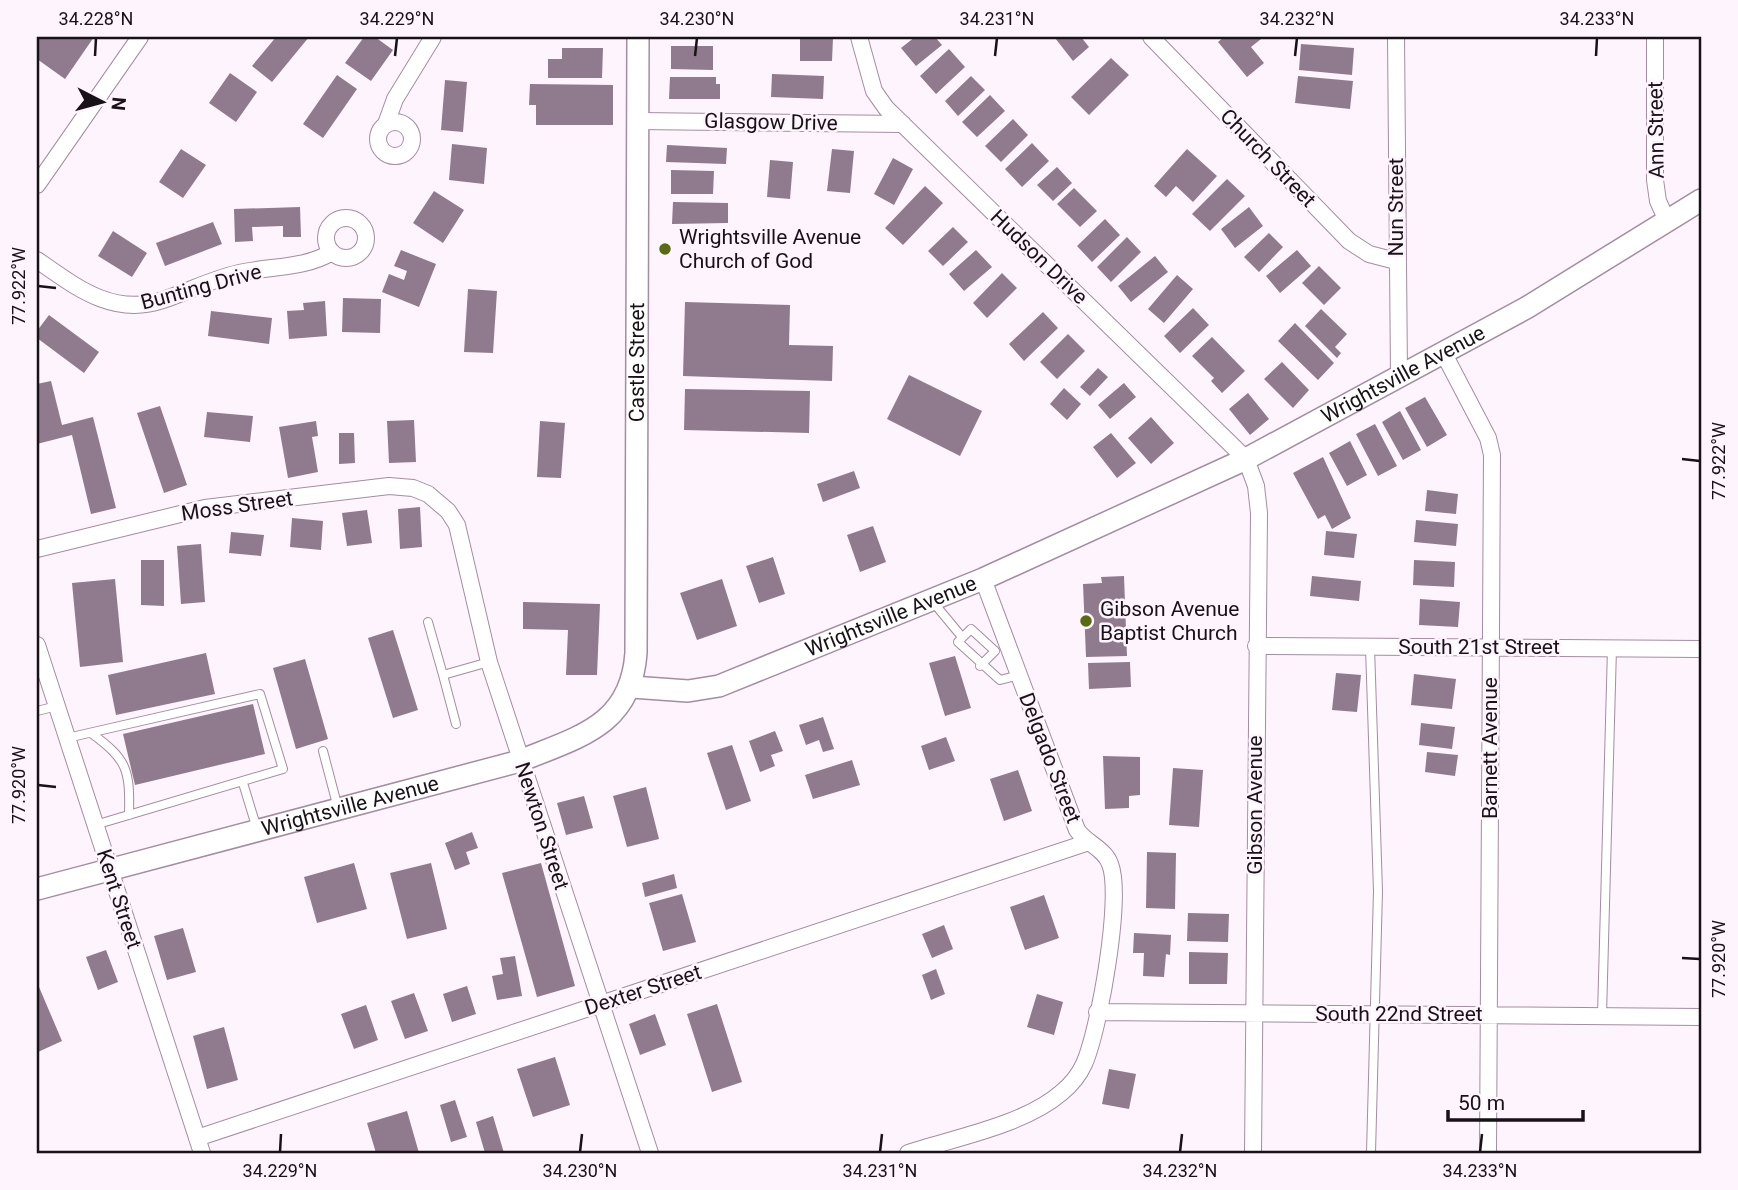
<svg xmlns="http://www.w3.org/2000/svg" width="1738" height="1190" viewBox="0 0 1738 1190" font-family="Roboto,sans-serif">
<rect width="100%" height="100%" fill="#fef4fd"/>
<path fill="#907a8d" d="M37,37H94L65,79L37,59Z
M276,37H309L272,82L252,66Z
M364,37H375L393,50L371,81L345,63Z
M915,37H935L942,45L916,66L901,48Z
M1057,37H1081L1089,47L1073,61L1055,38Z
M1224,37H1259L1261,39L1251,47L1264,63L1247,77L1218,42Z
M800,38H833L832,61H800Z
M1301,44L1354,48L1352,75L1299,70Z
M671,46H713V70L671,69Z
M562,48H603L602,78H548V59H562Z
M949,49L965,67L936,94L920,76Z
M1111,58L1129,75L1089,115L1071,97Z
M230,73L257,92L236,122L209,103Z
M772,74L824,76L823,99L771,97Z
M337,75L357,89L323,138L303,124Z
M971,76L985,90L958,116L945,101Z
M1298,76L1353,81L1350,109L1295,103Z
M670,77H716V84H720V99H669Z
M445,80L467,82L463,132L441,130Z
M530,84L613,85V125H536V105H529Z
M990,95L1005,111L977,137L962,122Z
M1013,119L1028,135L1001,162L985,146Z
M1032,143L1049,161L1022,187L1005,169Z
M452,144L487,148L484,184L449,180Z
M667,145L727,148L726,164L666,162Z
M181,149L206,165L183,198L159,182Z
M832,149L854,151L850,193L827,191Z
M1187,149L1217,176L1193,202L1176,186L1166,197L1154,186Z
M893,158L913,169L894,205L874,194Z
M770,160L793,162L790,199L767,197Z
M1057,167L1072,183L1053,201L1037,185Z
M671,170L714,171L713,194H671Z
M1227,179L1245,196L1210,231L1192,214Z
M925,186L943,203L903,245L885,228Z
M1074,188L1097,211L1080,227L1057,204Z
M434,191L464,210L443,243L413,223Z
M673,202L728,203V223L672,224Z
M300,207L301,237H283V226L252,227L253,241L235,242L234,209Z
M1249,207L1263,226L1235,248L1221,229Z
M1105,219L1120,235L1092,262L1077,246Z
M213,222L222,244L165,266L156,243Z
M953,227L968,242L943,266L928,251Z
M113,231L147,253L132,277L98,256Z
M1269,233L1283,247L1259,272L1244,257Z
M1127,237L1141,252L1111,282L1097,267Z
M401,250L436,264L419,307L382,292L389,274L404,280L407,271L394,266Z
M976,250L992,267L964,291L949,274Z
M1297,250L1311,266L1280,293L1266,276Z
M1155,256L1168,272L1131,302L1118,286Z
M1319,266L1341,288L1324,305L1302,283Z
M1002,273L1017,288L987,318L973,303Z
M1177,275L1193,289L1164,323L1148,309Z
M468,289L497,291L493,353L464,352Z
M343,298L381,299L380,333L342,332Z
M325,301L327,336L289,339L287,311L304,310L303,303Z
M685,302L790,305L789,345L833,346L832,381L683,376Z
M1193,308L1209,325L1180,353L1164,336Z
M1321,309L1347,334L1335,347L1341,353L1337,358L1305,326Z
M211,311L272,318L269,344L208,336Z
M1043,312L1058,328L1024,361L1009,344Z
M49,315L99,352L84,373L37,338V331Z
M1295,323L1334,363L1318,380L1278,341Z
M1068,334L1085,351L1057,379L1040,362Z
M1212,337L1245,371L1222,393L1211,381L1214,378L1192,356Z
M1282,362L1309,390L1293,408L1264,379Z
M1098,368L1108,377L1090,396L1080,387Z
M909,375L982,411L960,456L887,419Z
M51,381L62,425L93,417L116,508L91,514L72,435L37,444V384Z
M1124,383L1136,397L1110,419L1098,405Z
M1064,388L1081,404L1067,420L1050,404Z
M685,389L810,391L809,433L684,430Z
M1248,393L1269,419L1250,435L1229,409Z
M1425,397L1447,435L1427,447L1405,408Z
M160,406L187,485L164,493L137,413Z
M1400,411L1421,450L1403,460L1382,422Z
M207,412L253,416L250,442L204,437Z
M1151,417L1174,443L1151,464L1128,438Z
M414,420L416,462L389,463L387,421Z
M316,421L318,436L312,437L318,472L288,478L279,427Z
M540,421L565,423L561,478L537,477Z
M1375,424L1397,466L1378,476L1356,434Z
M339,433H354L355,463L339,464Z
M1111,433L1136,463L1117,478L1093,447Z
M1350,441L1367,475L1347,486L1329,453Z
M1323,457L1351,518L1332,529L1325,515L1318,519L1293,473Z
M854,471L860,488L823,502L817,484Z
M1427,490L1458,494L1456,514L1425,511Z
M420,507L422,547L400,549L398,509Z
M367,510L372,543L347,546L342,513Z
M292,518L323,521L321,550L290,547Z
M1416,520L1458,524L1456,546L1414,542Z
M873,526L886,562L860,572L847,535Z
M1326,531L1357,534L1354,558L1324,555Z
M231,532L264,535L261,556L229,553Z
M201,544L205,602L181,604L177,546Z
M773,557L785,594L759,603L746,566Z
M141,560H164V606L141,605Z
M1414,560L1455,562L1454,587L1413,585Z
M1124,576L1127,656L1086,657L1083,584L1102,583L1101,577Z
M1312,576L1361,581L1359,601L1310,596Z
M115,579L123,662L80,667L72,583Z
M722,579L737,626L697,640L680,593Z
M1420,599L1460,602L1458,627L1419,625Z
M523,602L600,604L597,675H566L568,630L523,629Z
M393,630L418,710L393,718L368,638Z
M206,653L215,694L116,715L108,675Z
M955,656L971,708L945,716L929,663Z
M305,659L328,739L296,749L273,668Z
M1130,662L1131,687L1089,689L1088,663Z
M1336,673L1361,675L1357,712L1332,710Z
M1414,674L1456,679L1452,709L1411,705Z
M253,704L265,754L135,785L123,734Z
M823,717L834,749L823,752L819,740L806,745L799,725Z
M1421,723L1455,727L1452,749L1419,745Z
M775,731L783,751L771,755L775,766L760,772L749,741Z
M946,737L955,761L929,770L921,746Z
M732,745L751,801L726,810L707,753Z
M1427,752L1458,755L1455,776L1425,772Z
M1103,756L1140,757V795L1129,796V808L1105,809Z
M852,760L860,785L813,799L805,775Z
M1173,768L1203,770L1199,827L1169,825Z
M1018,770L1032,811L1004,821L990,779Z
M646,787L659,839L627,847L613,796Z
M584,796L593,828L566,835L557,803Z
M472,832L478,848L466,852L470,864L455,870L445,843Z
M1147,852L1176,853L1175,909L1146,908Z
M354,863L367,909L317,923L304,877Z
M431,863L447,929L407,939L390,873Z
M541,863L575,986L537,997L502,873Z
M674,874L677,888L645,897L642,883Z
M682,894L696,942L663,951L649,903Z
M1044,895L1059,938L1025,950L1010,907Z
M1188,913L1229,914L1228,942L1187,941Z
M944,925L953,949L932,958L922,934Z
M183,928L196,972L167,980L154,936Z
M1134,933L1171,935L1170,955L1166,954L1164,977L1143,976L1144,953H1133Z
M106,950L118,982L98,990L86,957Z
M1189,952L1228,953L1227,984H1189Z
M515,956L522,996L497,1000L492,976L503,974L500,958Z
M936,969L945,994L931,1000L922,975Z
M467,986L476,1014L452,1022L443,994Z
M39,987L62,1041L38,1052L37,988Z
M414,993L428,1031L405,1039L391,1001Z
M1037,994L1063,1002L1054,1035L1027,1027Z
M717,1004L742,1082L712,1092L687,1014Z
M366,1005L378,1040L354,1049L341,1014Z
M655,1014L666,1045L640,1055L629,1024Z
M224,1027L238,1080L207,1089L193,1036Z
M555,1057L570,1105L533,1117L517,1069Z
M1109,1069L1136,1074L1129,1109L1102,1104Z
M455,1100L467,1137L451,1142L440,1105Z
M407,1111L419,1153H376L367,1123Z
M493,1116L504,1153H485L476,1122Z"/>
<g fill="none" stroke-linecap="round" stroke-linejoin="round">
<g stroke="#a38da1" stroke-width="10">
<path id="lane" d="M933,602L962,637
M428,622L443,675
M1370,647L1378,891L1371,1153
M980,666L995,651L971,629L958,642L1000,680L1019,675
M37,711L57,706
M456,724L443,675L489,662
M91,733C128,760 130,770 129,815
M67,738L260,694L283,769L95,825
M323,751L338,808
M243,783L257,829
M1602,1015L1612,648"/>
</g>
<g stroke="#a38da1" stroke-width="18">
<path id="street" d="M859,37L874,91L886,108L1246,459L1256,486L1259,513L1253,1153
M1151,37L1349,241L1369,254L1396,261
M1396,37L1399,376
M1655,37V180L1658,201L1667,221
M638,121L903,124
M378 139a17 17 0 1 1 34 0a17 17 0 1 1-34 0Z
M386,124L395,99L433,37
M37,185L140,37
M326 238a20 20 0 1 1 40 0a20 20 0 1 1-40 0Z
M37,260C76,287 113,317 163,300C190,291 216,277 244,272C274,266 306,268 332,252
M1444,354L1488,438L1492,455L1488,1153
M37,549L205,508L389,486L413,488L428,494L448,511L457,525L489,662L650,1153
M37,645L202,1153
M1256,646L1701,649
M1097,1012L1701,1017
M197,1138L1089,842
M908,1153C954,1138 1024,1125 1061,1093C1071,1085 1079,1075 1084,1064C1099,1031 1123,896 1110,864C1105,849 1086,843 1077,830L983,579"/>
</g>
<g stroke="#a38da1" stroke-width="24">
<g id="secondary">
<path id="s1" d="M632,687L688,691L719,686L983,579L1246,459L1526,308L1701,200"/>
<path id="s2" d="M37,889L520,761C578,737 631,726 636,653L638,37"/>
</g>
</g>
<use href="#lane" stroke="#fff" stroke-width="8"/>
<use href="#street" stroke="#fff" stroke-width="16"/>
<use href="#secondary" stroke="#fff" stroke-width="21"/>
</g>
<path fill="none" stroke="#191118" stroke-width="2.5" d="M95,56L96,38M395,56L397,38M695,56L697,38M995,56L997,38M1295,56L1297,38M1596,56L1597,38M38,286L56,288M1682,459L1700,461M38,785L56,787M1682,958L1700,959M280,1152L281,1134M580,1152L582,1134M880,1152L882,1134M1180,1152L1182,1134M1480,1152L1482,1134"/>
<g fill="#5a6913" stroke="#fef4fd" stroke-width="2.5">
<circle cx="665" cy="249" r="7"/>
<circle cx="1086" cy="621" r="7"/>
</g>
<g text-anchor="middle" stroke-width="5" stroke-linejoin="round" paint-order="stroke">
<g font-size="21" fill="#191118" stroke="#fef4fd">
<text transform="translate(771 122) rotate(1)" y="7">Glasgow Drive</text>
<text transform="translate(1656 130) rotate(-91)" y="7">Ann Street</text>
<text transform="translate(1268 158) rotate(46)" y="7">Church Street</text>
<text transform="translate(1396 207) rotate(-90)" y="7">Nun Street</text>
<text transform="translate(1039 257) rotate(44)" y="7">Hudson Drive</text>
<text transform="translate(201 287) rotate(-15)" y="7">Bunting Drive</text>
<text dy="7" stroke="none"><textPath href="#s2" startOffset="961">Castle Street</textPath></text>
<text dy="7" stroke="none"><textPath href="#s1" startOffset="840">Wrightsville Avenue</textPath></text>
<text transform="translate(237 506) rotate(-8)" y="7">Moss Street</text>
<text dy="7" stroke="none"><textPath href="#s1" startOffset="273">Wrightsville Avenue</textPath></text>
<text x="1479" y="654">South 21st Street</text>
<text transform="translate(1490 748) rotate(-90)" y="7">Barnett Avenue</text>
<text transform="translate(1050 758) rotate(69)" y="7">Delgado Street</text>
<text dy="7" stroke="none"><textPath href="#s2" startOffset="324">Wrightsville Avenue</textPath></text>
<text transform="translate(1255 805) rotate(-90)" y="7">Gibson Avenue</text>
<text transform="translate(542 826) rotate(72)" y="7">Newton Street</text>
<text transform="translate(119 899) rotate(72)" y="7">Kent Street</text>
<text transform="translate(643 990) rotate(-18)" y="7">Dexter Street</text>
<text x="1399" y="1021">South 22nd Street</text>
</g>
<g font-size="21" fill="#191118" stroke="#fef4fd" text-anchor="start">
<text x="679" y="244">Wrightsville Avenue<tspan x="679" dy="24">Church of God</tspan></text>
<text x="1100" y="616">Gibson Avenue<tspan x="1100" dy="24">Baptist Church</tspan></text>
</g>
</g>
<rect width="1738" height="1190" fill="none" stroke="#fef4fd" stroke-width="77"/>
<g transform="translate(102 102) rotate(96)" stroke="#fef4fd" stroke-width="5" paint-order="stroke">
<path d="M0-5L12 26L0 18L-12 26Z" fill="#191118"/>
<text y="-10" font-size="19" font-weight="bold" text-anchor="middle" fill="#191118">N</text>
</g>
<path d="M1448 1110v10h135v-10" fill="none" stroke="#191118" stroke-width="3.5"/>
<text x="1458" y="1110" font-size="21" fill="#191118" stroke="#fef4fd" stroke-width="5" paint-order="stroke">50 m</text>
<rect x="38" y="38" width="1662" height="1114" fill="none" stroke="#191118" stroke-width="2.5"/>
<g font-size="18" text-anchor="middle" fill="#191118">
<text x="96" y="25">34.228°N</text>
<text x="397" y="25">34.229°N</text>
<text x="697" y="25">34.230°N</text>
<text x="997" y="25">34.231°N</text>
<text x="1297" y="25">34.232°N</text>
<text x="1597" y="25">34.233°N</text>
<text transform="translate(19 286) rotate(-90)" y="6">77.922°W</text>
<text transform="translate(1719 461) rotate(-90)" y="6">77.922°W</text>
<text transform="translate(19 785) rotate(-90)" y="6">77.920°W</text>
<text transform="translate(1719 959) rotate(-90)" y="6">77.920°W</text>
<text x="280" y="1177">34.229°N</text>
<text x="580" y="1177">34.230°N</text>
<text x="880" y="1177">34.231°N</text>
<text x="1180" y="1177">34.232°N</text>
<text x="1480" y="1177">34.233°N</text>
</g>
</svg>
